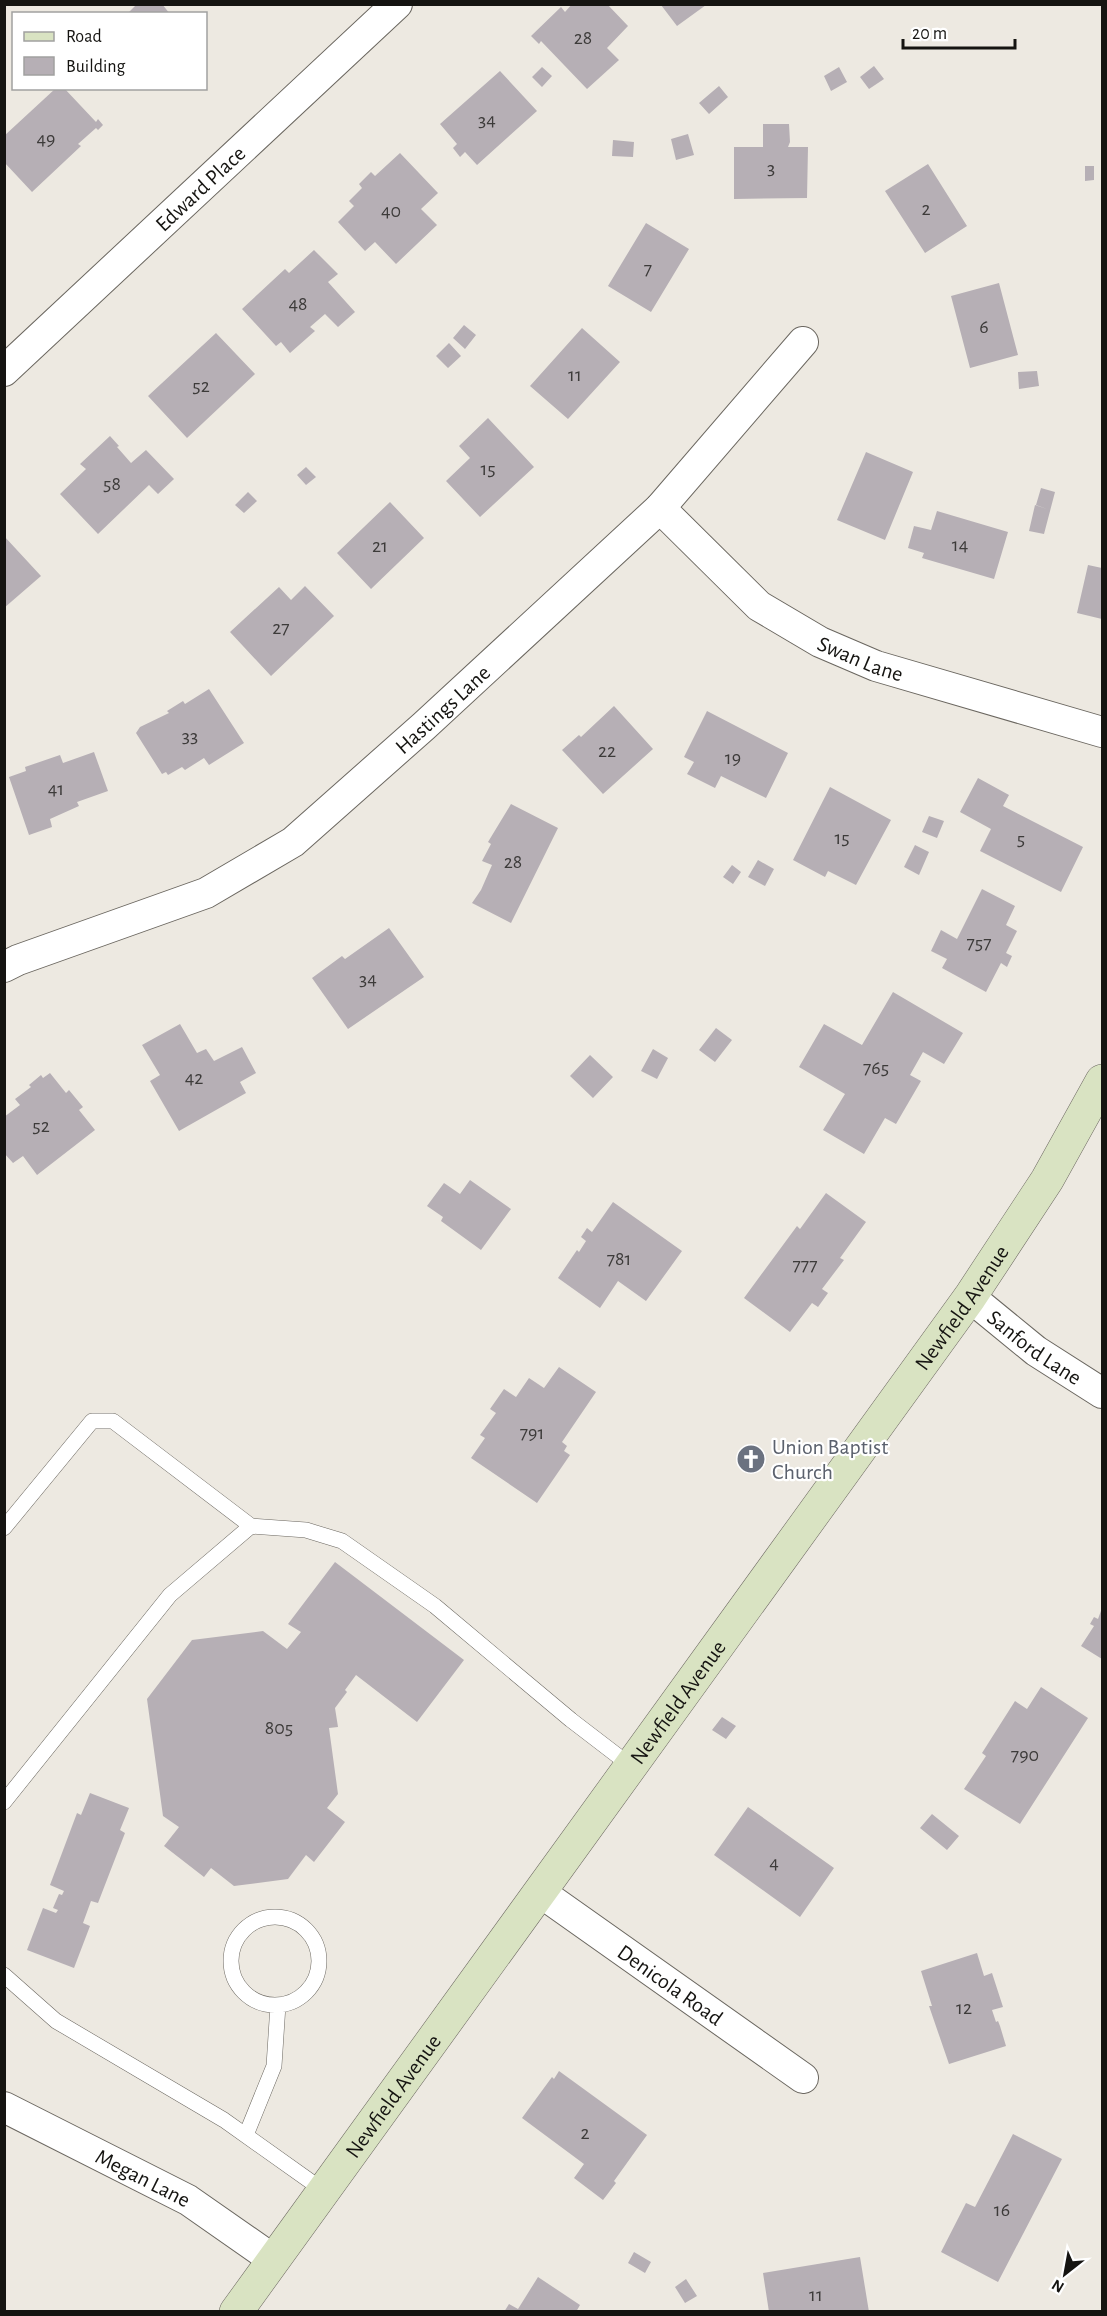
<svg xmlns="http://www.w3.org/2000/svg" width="1107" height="2316" viewBox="0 0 1107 2316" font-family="'Alegreya Sans',sans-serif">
<rect width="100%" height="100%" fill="#ede9e1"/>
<path fill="#b6afb5" d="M137,4H162L170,14H127Z
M572,4H607L628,26L607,48L619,60L587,89L541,41L539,44L531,36L561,7L565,12Z
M661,5H706L677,26Z
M874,66L884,79L869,89L860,77Z
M542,67L552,76L542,87L532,77Z
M839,67L847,82L831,91L824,76Z
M500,71L537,111L477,165L465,152L460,157L453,148L457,144L440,124Z
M719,86L728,97L709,114L699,103Z
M56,88H64L96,122L98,119L103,125L98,130L96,128L78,144L81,146L32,192L4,162V136Z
M763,124H789L790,142L788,147H808L807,198L734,199V147H763Z
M688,134L694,155L676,160L671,139Z
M613,140L634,142L633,157L612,156Z
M400,153L438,193L421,209L437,225L396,264L375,242L365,251L338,222L354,206L349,201L362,188L359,184L371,172L375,176Z
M928,164L967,226L925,253L885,191Z
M1085,166H1094V180L1085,181Z
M646,223L689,249L651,312L608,286Z
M314,250L338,274L328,282L355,312L338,327L325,314L310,327L315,331L290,353L281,342L276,346L242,309L285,269L289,273Z
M999,283L1018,355L970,368L951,296Z
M464,325L476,335L465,349L453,338Z
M582,328L620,362L568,419L530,386Z
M216,333L255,374L187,438L148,396Z
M449,343L461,356L448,368L436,356Z
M1037,371L1039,386L1019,389L1018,372Z
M488,418L534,467L480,517L446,481L470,458L459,446Z
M110,436L119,446L117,447L131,463L146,450L174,479L158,494L149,485L98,534L60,494L86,469L80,464Z
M866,452L913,472L885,540L837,520Z
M306,467L316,477L306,485L297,475Z
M1041,488L1055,492L1044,534L1029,531L1035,505L1047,509L1036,505Z
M248,492L257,501L244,513L235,505Z
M390,502L424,538L371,589L337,553Z
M937,511L1008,532L994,579L922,558L924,553L908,548L914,526L931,530Z
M4,536L41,576L4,608Z
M1088,565L1102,568V619L1077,613Z
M305,586L334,616L271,676L230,632L279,587L291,600Z
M209,689L244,743L209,765L204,758L185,770L182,767L168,775L166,772L162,774L136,733L140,727L169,713L167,711L183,701L185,704Z
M614,706L653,749L603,794L562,750L579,735L581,737Z
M707,711L788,753L766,798L721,776L715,788L687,774L694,762L684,757Z
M94,752L108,791L77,802L79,806L50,819L52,827L29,835L9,777L26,771L25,767L60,755L63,763Z
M978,778L1009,795L1003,806L1083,847L1061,892L980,851L991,829L960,812Z
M830,787L891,820L856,885L828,871L825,877L793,860Z
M511,804L558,828L511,923L472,903L481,890L492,865L482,861L491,844L488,842Z
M929,816L944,821L937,838L922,832Z
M915,845L929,852L919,875L904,867Z
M758,860L774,869L765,886L748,877Z
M732,865L741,872L733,884L723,877Z
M982,889L1015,906L1006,925L1017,931L1006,953L1012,956L1007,967L1001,963L986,992L942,968L947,959L931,951L941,930L957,939Z
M389,928L424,977L348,1029L312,978L342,956L345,959Z
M893,992L963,1033L944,1064L923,1052L910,1075L921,1081L896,1124L885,1118L864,1154L823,1130L845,1094L799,1067L824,1024L862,1045Z
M180,1024L197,1053L206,1049L214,1061L242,1047L256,1073L240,1082L246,1093L179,1131L150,1081L160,1075L142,1045Z
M716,1028L732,1040L715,1062L699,1050Z
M653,1049L668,1058L657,1079L641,1071Z
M590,1055L613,1077L593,1098L570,1076Z
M50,1073L66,1093L69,1090L83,1107L79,1110L95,1130L37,1175L23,1156L13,1163L4,1153V1117L20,1105L15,1099L31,1087L29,1085L41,1075L43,1078Z
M470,1180L511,1209L481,1250L441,1221L443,1217L427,1206L444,1183L460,1194Z
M826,1193L866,1222L840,1258L844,1260L822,1289L828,1293L818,1307L812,1303L790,1332L744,1298L797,1226L800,1229Z
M613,1202L682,1251L646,1301L618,1281L600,1308L558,1278L577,1250L579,1252L586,1241L581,1237L587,1228L592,1232Z
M559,1367L596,1392L562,1442L567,1446L564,1451L570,1455L537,1503L471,1458L485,1438L480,1435L496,1413L490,1409L504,1389L516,1397L529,1378L544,1388Z
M335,1562L464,1660L417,1722L356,1675L345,1690L347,1692L335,1708L338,1727L329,1728L338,1794L327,1808L345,1822L314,1862L306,1855L288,1879L234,1886L211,1868L204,1877L164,1846L179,1827L163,1816L147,1699L192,1640L263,1631L287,1649L301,1632L288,1624Z
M1102,1608V1659L1081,1646L1094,1626L1090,1624L1094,1617L1098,1619Z
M1041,1687L1088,1718L1020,1824L964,1789L986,1756L982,1753L1015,1701L1027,1709Z
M722,1717L736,1726L726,1739L712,1730Z
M90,1793L129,1808L120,1830L125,1833L98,1903L91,1901L83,1923L90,1926L74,1968L27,1950L43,1908L56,1913L58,1910L53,1908L59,1894L62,1895L64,1891L50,1885L77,1813L81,1815Z
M748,1807L834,1868L800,1917L714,1855Z
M932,1814L959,1836L947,1850L920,1828Z
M977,1953L984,1976L992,1973L1003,2007L992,2010L996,2022L998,2021L1000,2026L1006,2046L949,2064L929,2006H932L921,1971Z
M559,2071L647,2135L614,2181L616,2183L603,2200L574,2178L584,2164L522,2118L552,2077L554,2079Z
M1013,2134L1062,2159L998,2282L941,2252L966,2203L975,2207Z
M634,2252L651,2262L645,2273L628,2263Z
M860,2257L869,2312H769L763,2273Z
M538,2277L580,2305L576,2312H504L509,2304L518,2309Z
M686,2279L697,2296L685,2303L675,2287Z"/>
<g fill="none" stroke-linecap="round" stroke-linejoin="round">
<g stroke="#6b6760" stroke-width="16">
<path id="lane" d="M4,1528L92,1421H113L251,1526L306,1530L342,1541L435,1606L571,1720L631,1766
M4,1802L170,1595L251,1526
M231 1961a44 44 0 1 1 88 0a44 44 0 1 1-88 0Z
M4,1975L56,2021L224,2120L324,2191
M246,2135L274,2066L278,2005"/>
</g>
<g stroke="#6b6760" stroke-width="32">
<g id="street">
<path id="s1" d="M4,371L397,4"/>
<path id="s2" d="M660,508L759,606L820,642L876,666L1102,732"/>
<path id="s3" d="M4,967L18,960L206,893L293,842L424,726L660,508L803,342"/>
<path id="s4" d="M970,1297L1036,1351L1102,1393"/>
<path id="s5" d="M540,1892L803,2078"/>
<path id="s6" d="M4,2107L188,2200L274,2260"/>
</g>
</g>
<g stroke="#6b6760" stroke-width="34">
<g id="secondary">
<path id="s7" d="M236,2312L970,1297L1047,1180L1102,1081"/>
</g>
</g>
<use href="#lane" stroke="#fff" stroke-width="15"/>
<use href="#street" stroke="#fff" stroke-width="30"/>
<use href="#secondary" stroke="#d9e3c2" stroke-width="33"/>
</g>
<defs>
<g id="church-disc" transform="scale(1.5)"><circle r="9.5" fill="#6b7280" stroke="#fff"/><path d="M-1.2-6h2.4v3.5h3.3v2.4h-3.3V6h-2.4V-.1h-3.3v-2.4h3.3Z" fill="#fff"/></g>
</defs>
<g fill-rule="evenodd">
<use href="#church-disc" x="751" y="1459"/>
</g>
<g text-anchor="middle" stroke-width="4.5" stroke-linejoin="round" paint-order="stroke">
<g font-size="20" fill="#3d3b3a">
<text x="583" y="44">28</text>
<text x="487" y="126">34</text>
<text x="46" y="145">49</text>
<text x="771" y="174">3</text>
<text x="926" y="215">2</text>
<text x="391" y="217">40</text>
<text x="648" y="275">7</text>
<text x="298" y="310">48</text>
<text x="984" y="333">6</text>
<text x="575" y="381">11</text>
<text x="201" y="392">52</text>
<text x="488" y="475">15</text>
<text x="112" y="490">58</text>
<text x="960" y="551">14</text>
<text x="380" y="552">21</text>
<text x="281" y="634">27</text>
<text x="190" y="742">33</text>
<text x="607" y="757">22</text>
<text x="733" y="764">19</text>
<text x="56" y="795">41</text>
<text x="842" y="844">15</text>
<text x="1021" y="845">5</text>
<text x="513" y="868">28</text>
<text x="979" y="949">757</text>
<text x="368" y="985">34</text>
<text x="876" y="1074">765</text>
<text x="194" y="1084">42</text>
<text x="41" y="1132">52</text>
<text x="619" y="1265">781</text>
<text x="805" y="1271">777</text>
<text x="532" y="1439">791</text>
<text x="279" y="1734">805</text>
<text x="1025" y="1761">790</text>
<text x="774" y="1869">4</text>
<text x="964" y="2014">12</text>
<text x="585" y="2139">2</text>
<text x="1002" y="2216">16</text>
<text x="816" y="2301">11</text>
</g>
<g font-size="22" fill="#151411" stroke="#fff">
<text dy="8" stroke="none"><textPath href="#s1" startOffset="268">Edward Place</textPath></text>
<text dy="8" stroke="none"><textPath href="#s2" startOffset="254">Swan Lane</textPath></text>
<text dy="8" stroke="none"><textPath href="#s3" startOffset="516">Hastings Lane</textPath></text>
<text dy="8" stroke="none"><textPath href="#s7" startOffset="1239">Newfield Avenue</textPath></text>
<text dy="8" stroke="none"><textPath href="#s4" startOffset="82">Sanford Lane</textPath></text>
<text dy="8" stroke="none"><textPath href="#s7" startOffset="753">Newfield Avenue</textPath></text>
<text dy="8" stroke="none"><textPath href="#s5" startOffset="160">Denicola Road</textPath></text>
<text dy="8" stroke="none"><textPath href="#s7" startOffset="267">Newfield Avenue</textPath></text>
<text dy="8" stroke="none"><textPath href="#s6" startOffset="156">Megan Lane</textPath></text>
</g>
<g font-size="22" fill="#5b616d" stroke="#fff" text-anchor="start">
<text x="772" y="1454">Union Baptist<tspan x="772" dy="25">Church</tspan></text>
</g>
</g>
<rect width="1107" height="2316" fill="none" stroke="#151411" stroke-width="12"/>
<rect x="12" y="12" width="195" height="78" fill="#ffffff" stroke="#a1a1a0" stroke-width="1.5"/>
<rect x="24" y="32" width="30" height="9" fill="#d9e3c2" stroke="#a1a1a0" stroke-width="1.5"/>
<text x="66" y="42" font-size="18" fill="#151411">Road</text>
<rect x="24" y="57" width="30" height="18" fill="#b6afb5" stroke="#a1a1a0" stroke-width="1.5"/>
<text x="66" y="72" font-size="18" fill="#151411">Building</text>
<g transform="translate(1065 2274) rotate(211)" stroke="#ffffff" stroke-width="4.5" paint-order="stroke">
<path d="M0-4.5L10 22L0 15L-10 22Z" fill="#151411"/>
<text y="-9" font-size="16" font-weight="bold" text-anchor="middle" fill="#151411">N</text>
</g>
<path d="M903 39v9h112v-9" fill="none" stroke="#151411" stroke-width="3"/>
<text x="912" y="39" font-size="18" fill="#151411" stroke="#ffffff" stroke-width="4.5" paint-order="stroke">20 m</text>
</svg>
